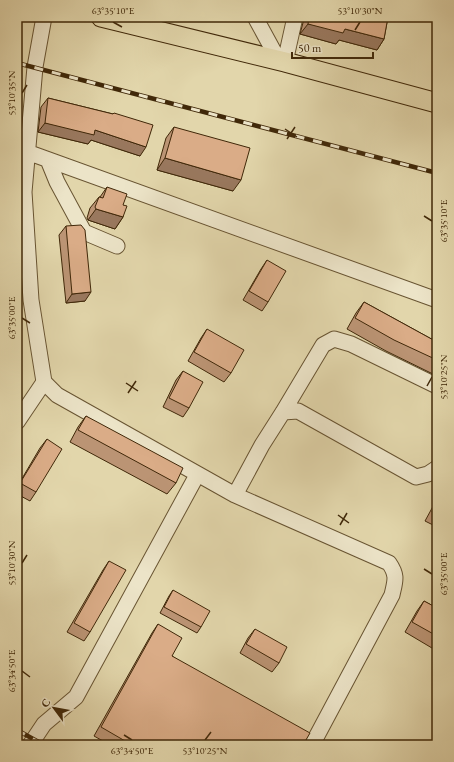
<svg xmlns="http://www.w3.org/2000/svg" width="454" height="762" viewBox="0 0 454 762" font-family="'EB Garamond',serif">
<rect width="100%" height="100%" fill="#e2d6ab"/>
<filter id="stains"><feTurbulence type="fractalNoise" baseFrequency=".005" numOctaves="4"/><feColorMatrix values="0 0 0 0 .2 0 0 0 0 .09 0 0 0 0 .02 0 0 0 .5 -.17"/></filter>
<radialGradient id="worn" r=".72"><stop offset=".6" stop-color="#630" stop-opacity="0"/><stop offset="1" stop-color="#630" stop-opacity=".3"/></radialGradient>
<g fill="none" stroke-linecap="round" stroke-linejoin="round">
<g stroke="#685432" stroke-width="17">
<path id="minor" d="M44,17L35,67L24,192L31,300L44,382L57,395L235,495L389,563C398,576 395,581 392,595L312,745
M255,17L279,61
M285,62L295,17
M27,152L437,300
M48,160L57,182L84,232L117,246
M283,412L298,411L416,477L428,474L437,468
M17,422L44,382
M235,495L262,445L283,412L323,345L334,339L351,344L437,386
M30,745L44,724L76,697L197,475"/>
</g>
<g stroke="#402809" stroke-width="21">
<path id="major" d="M101,17L285,62L437,103"/>
</g>
<use href="#minor" stroke="#ece4c8" stroke-width="15"/>
<use href="#major" stroke="#e2d6ab" stroke-width="19"/>
<g stroke="#402809" stroke-width="4.5">
<path id="rail" d="M17,63L437,173
M17,730L44,745"/>
</g>
<use href="#rail" stroke="#ece4c8" stroke-width="3" stroke-dasharray="9" stroke-linecap="butt"/>
</g>
<path fill="#bb9474" stroke="#402809" d="M303,17H388L384,39L377,50L339,40L336,44L300,34L304,19Z
M48,98L113,114L114,113L140,156L91,140L88,144L38,132L41,107Z
M174,127L233,191L157,170L166,138Z
M107,187L123,205V217L115,229L88,220L87,218L90,208L99,197H100Z
M66,226L85,301L66,303L59,235Z
M267,260L268,302L262,311L243,300L261,269Z
M364,302L437,342V376L386,351L347,329L356,313Z
M207,329L231,373L224,382L188,361L201,338Z
M183,371L189,408L183,417L163,407L176,380Z
M86,416L176,483L167,494L70,442L78,427Z
M47,439L36,492L30,501L17,494V487L40,448Z
M437,499V527L425,521Z
M109,561L90,632L84,641L67,632L103,570Z
M173,590L201,627L197,633L160,613L169,596Z
M424,601L437,608V651L405,632L417,611Z
M158,624L172,656L303,745H110L94,736L152,633Z
M255,629L279,663L272,672L240,653L248,638Z"/>
<path fill="#99785e" stroke="#402809" d="M308,24L345,29L384,39L377,50L339,40L336,44L300,34Z
M45,123L95,130L146,147L140,156L91,140L88,144L38,132Z
M165,158L241,180L233,191L157,170Z
M96,209L123,217L115,229L88,220Z
M91,292L85,301L66,303L72,294Z"/>
<path fill="#daac87" stroke="#402809" d="M309,17H388L384,39L345,29L343,33L308,24Z
M48,98L113,114L114,113L153,125L146,147L95,130L94,135L45,123Z
M174,127L250,148L241,180L165,158Z
M107,187L127,194L123,205L127,206L123,217L96,209L95,207L99,197L103,198Z
M81,225L85,230L91,292L72,294L66,226Z
M267,260L286,271L268,302L249,291Z
M364,302L437,342V360L394,340L355,318Z
M207,329L244,350L231,373L194,352Z
M183,371L203,382L189,408L169,398Z
M86,416L183,468L176,483L78,430Z
M47,439L62,449L36,492L20,483Z
M437,502V515L432,512Z
M109,561L126,570L90,632L74,623Z
M173,590L210,611L201,627L164,607Z
M424,601L437,608V636L412,622Z
M158,624L182,638L172,656L310,733L303,745H132L101,727Z
M255,629L287,647L279,663L246,644Z"/>
<path fill="none" stroke="#402809" stroke-width="1.5" d="M113,22L122,27M355,30L360,22M22,93L27,85M285,129L297,137M287,139L295,127M424,216L432,221M22,318L30,323M126,383L138,391M427,386L432,377M128,393L136,381M338,515L349,523M340,525L347,513M22,563L27,555M424,569L432,574M22,671L30,677M124,735L132,740M205,740L211,732"/>
<rect width="454" height="762" fill="none" stroke="#e2d6ab" stroke-width="44"/>
<g transform="translate(54 708) rotate(302)" stroke="#ece4c8" stroke-width="3" paint-order="stroke">
<path d="M0-3L7 15L0 10L-7 15Z" fill="#402809"/>
<text y="-6" font-size="11" font-weight="bold" text-anchor="middle" fill="#402809">С</text>
</g>
<path d="M292 52v6h81v-6" fill="none" stroke="#402809" stroke-width="2"/>
<text x="298" y="52" font-size="12" fill="#402809" stroke="#ece4c8" stroke-width="3" paint-order="stroke">50 m</text>
<rect x="22" y="22" width="410" height="718" fill="none" stroke="#402809" stroke-width="1.5"/>
<g font-size="10" text-anchor="middle" fill="#402809">
<text x="113" y="14">63°35'10"E</text>
<text x="360" y="14">53°10'30"N</text>
<text transform="translate(11 93) rotate(-90)" y="4">53°10'35"N</text>
<text transform="translate(443 221) rotate(-90)" y="4">63°35'10"E</text>
<text transform="translate(11 318) rotate(-90)" y="4">63°35'00"E</text>
<text transform="translate(443 377) rotate(-90)" y="4">53°10'25"N</text>
<text transform="translate(11 563) rotate(-90)" y="4">53°10'30"N</text>
<text transform="translate(443 574) rotate(-90)" y="4">63°35'00"E</text>
<text transform="translate(11 671) rotate(-90)" y="4">63°34'50"E</text>
<text x="132" y="754">63°34'50"E</text>
<text x="205" y="754">53°10'25"N</text>
</g>
<rect width="100%" height="100%" filter="url(#stains)"/>
<rect width="100%" height="100%" fill="url(#worn)"/>
</svg>
